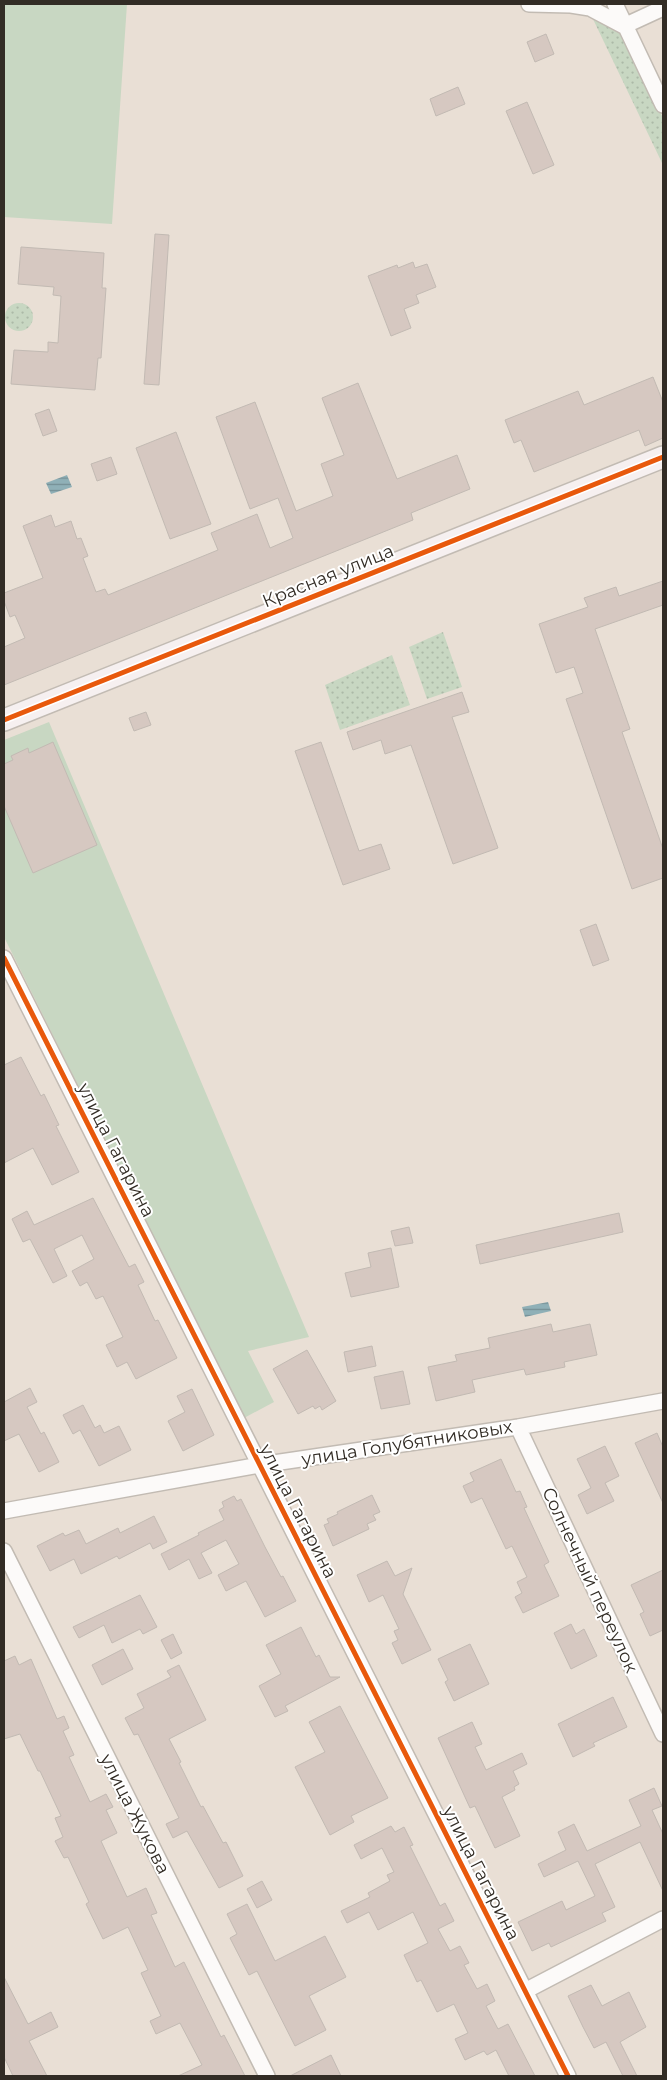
<svg xmlns="http://www.w3.org/2000/svg" width="667" height="2080" viewBox="0 0 667 2080" font-family="Montserrat,sans-serif">
<defs>
<pattern id="grass-dots" width="8" height="8" patternUnits="userSpaceOnUse" patternTransform="scale(1.25)"><rect width="8" height="8" fill="#c8d7c2"/><path d="M2 2h.1M6 6h.1" fill="none" stroke="#acb9a7" stroke-width="1.8" stroke-linecap="round"/></pattern>
<pattern id="water-rules" width="6" height="5" patternUnits="userSpaceOnUse" patternTransform="scale(1.25)"><rect width="6" height="5" fill="#8fb0b7"/><path d="M0 2.5h6" fill="none" stroke="#758f95"/></pattern>
</defs>
<rect width="100%" height="100%" fill="#e9dfd5"/>
<path fill="url(#grass-dots)" d="M592,17L619,28L663,118V165Z
M5 317a14 14 0 1 1 28 0a14 14 0 1 1-28 0Z
M443,632L462,687L427,699L409,647Z
M392,655L410,705L340,730L325,685Z"/>
<path fill="#c8d7c2" d="M4,4H127L112,224L4,217Z
M49,722L309,1337L248,1351L274,1402L244,1418L4,937V740Z"/>
<path fill="url(#water-rules)" d="M67,475L72,487L51,494L46,483Z
M548,1302L551,1311L525,1317L522,1307Z"/>
<path fill="#d6c8c1" stroke="#c2bab3" d="M546,34L554,54L535,62L527,42Z
M458,87L465,104L436,116L430,99Z
M527,102L554,165L533,174L506,111Z
M155,234L169,235L159,385L144,384Z
M21,247L104,253L102,288H106L101,358H98L95,390L11,384L14,350L48,352V342L58,343L61,296L53,295L54,287L18,284Z
M413,262L415,268L427,264L436,287L416,295L419,303L404,309L411,328L391,336L368,276L397,265L398,268Z
M653,377L663,402V438L645,446L639,430L534,472L521,440L514,443L505,420L578,391L584,405Z
M358,383L397,479L457,455L470,489L411,513L413,520L4,685V647L25,638L15,615L10,617L4,601V593L43,578L23,526L51,515L55,527L71,521L77,539L81,538L88,556L83,558L96,592L105,589L108,595L218,550L211,533L257,514L270,548L293,538L278,498L250,509L216,417L255,402L296,511L333,496L321,464L344,455L322,398Z
M49,409L57,431L43,436L35,414Z
M176,432L211,524L170,539L136,448Z
M111,457L117,474L97,481L91,464Z
M663,581V605L595,629L630,729L622,732L663,849V878L632,889L566,699L583,693L574,667L556,673L539,624L588,607L584,598L616,587L619,596Z
M462,692L469,712L452,717L498,848L453,864L411,745L385,754L381,740L353,750L347,732Z
M146,712L151,725L134,731L129,718Z
M53,742L97,845L33,873L4,806V764L13,760L11,756L28,748L29,753Z
M321,742L359,851L381,844L390,869L343,885L295,751Z
M596,924L609,960L593,966L580,930Z
M21,1057L41,1096L44,1094L59,1125L56,1126L79,1172L52,1185L33,1148L4,1163V1065Z
M93,1198L129,1267L135,1264L144,1282L138,1285L155,1321L158,1320L177,1358L136,1379L127,1362L117,1367L106,1345L123,1337L103,1296L96,1299L87,1282L80,1286L72,1271L94,1259L82,1235L54,1249L67,1276L53,1283L30,1239L23,1242L12,1219L27,1211L34,1225Z
M619,1213L623,1232L480,1264L476,1245Z
M409,1227L413,1243L395,1246L391,1231Z
M391,1248L399,1287L351,1297L345,1273L371,1267L368,1253Z
M551,1324L553,1332L590,1324L597,1355L564,1362L565,1367L526,1375L524,1369L472,1380L475,1392L436,1401L428,1367L457,1361L455,1355L490,1348L488,1338Z
M372,1346L376,1366L348,1372L344,1352Z
M307,1350L336,1401L322,1410L320,1406L315,1409L313,1406L298,1414L273,1369Z
M403,1371L410,1404L381,1409L374,1377Z
M30,1388L37,1402L27,1407L41,1434L44,1432L59,1462L39,1472L19,1434L4,1441V1402Z
M192,1389L214,1435L183,1451L168,1421L185,1412L177,1396Z
M83,1405L95,1428L100,1425L104,1433L119,1426L131,1450L99,1466L80,1430L73,1434L63,1415Z
M657,1433L663,1447V1503L635,1443Z
M605,1446L619,1476L605,1483L614,1501L587,1514L578,1495L591,1488L577,1459Z
M501,1459L516,1492L520,1491L527,1507L524,1508L549,1562L544,1565L559,1596L523,1613L515,1597L522,1593L517,1582L527,1577L512,1546L506,1549L482,1498L471,1503L463,1486L474,1481L470,1473Z
M372,1495L380,1512L373,1515L376,1520L367,1524L369,1529L333,1546L324,1525L329,1523L327,1519L338,1514L337,1512Z
M234,1496L237,1501L241,1499L265,1547L281,1577L283,1576L296,1601L265,1617L246,1581L226,1591L218,1575L239,1564L226,1540L201,1553L212,1573L199,1579L189,1559L169,1570L161,1554L199,1535L198,1533L224,1520L219,1510L224,1507L222,1502Z
M154,1516L167,1542L153,1549L150,1543L119,1559L117,1556L81,1574L74,1559L50,1571L37,1546L63,1533L65,1536L79,1530L86,1544L118,1528L120,1533Z
M387,1561L395,1576L412,1568L403,1594L431,1650L402,1664L392,1643L398,1640L394,1631L399,1629L383,1595L369,1602L357,1575Z
M663,1570V1630L650,1636L640,1614L644,1612L631,1585Z
M140,1595L157,1627L143,1634L140,1629L112,1643L104,1625L79,1638L73,1627Z
M571,1624L576,1634L584,1629L597,1656L571,1669L554,1633Z
M301,1627L316,1657L319,1655L330,1677H340L285,1706L288,1711L275,1717L259,1686L281,1674L266,1645Z
M173,1634L182,1653L171,1659L161,1640Z
M470,1644L489,1684L454,1701L445,1682L448,1680L438,1659Z
M123,1649L133,1669L102,1685L92,1665Z
M15,1656L19,1665L31,1659L57,1719L64,1716L69,1728L63,1731L74,1755L69,1757L90,1802L106,1794L113,1807L106,1810L117,1833L101,1841L127,1897L146,1888L157,1913L151,1915L175,1967L184,1962L221,2037L224,2035L245,2076H178L202,2065L180,2023L156,2034L150,2021L161,2016L141,1973L148,1970L128,1927L103,1939L86,1904L89,1902L68,1857L64,1858L55,1841L63,1837L55,1818L61,1816L40,1771H38L20,1734L4,1739V1661Z
M179,1665L206,1720L169,1739L181,1762L179,1763L201,1807L203,1806L223,1843L226,1842L243,1876L219,1888L187,1831L173,1838L166,1824L179,1818L138,1734L134,1735L125,1718L144,1708L137,1694L171,1677L167,1671Z
M613,1697L627,1727L593,1743L595,1746L573,1757L558,1724Z
M340,1706L388,1798L351,1816L354,1822L330,1835L295,1767L325,1752L309,1722Z
M472,1722L482,1744L475,1747L486,1770L522,1753L527,1764L513,1771L519,1784L514,1787L515,1790L502,1797L520,1836L495,1848L475,1806L470,1808L438,1738Z
M654,1788L662,1806L652,1810L663,1834V1891L640,1842L595,1864L615,1907L602,1913L606,1921L551,1947L549,1943L532,1951L518,1922L562,1901L566,1910L595,1896L578,1861L544,1877L538,1864L566,1850L558,1832L574,1824L587,1851L641,1826L629,1800Z
M391,1826L395,1832L404,1827L413,1845L410,1846L440,1906L445,1903L454,1921L438,1929L450,1951L460,1946L469,1963L464,1965L477,1989L487,1984L495,2001L486,2006L498,2029L508,2024L535,2076H509L496,2050L487,2055L484,2051L465,2060L455,2039L468,2033L454,2004L437,2012L421,1980L417,1982L404,1955L428,1943L413,1912L378,1930L369,1912L347,1923L341,1911L370,1897L368,1893L390,1881L387,1875L394,1872L382,1848L361,1859L354,1845Z
M262,1881L272,1900L257,1908L247,1889Z
M247,1904L275,1961L325,1936L346,1977L309,1996L326,2030L295,2046L257,1971L249,1975L230,1938L237,1934L227,1914Z
M4,1977L28,2024L51,2012L58,2027L29,2041L47,2076H13L4,2057Z
M591,1985L602,2006L629,1992L646,2027L620,2042L637,2076H623L606,2042L594,2048L583,2027L568,1996Z
M331,2055L341,2076H290Z"/>
<g fill="none" stroke-linecap="round" stroke-linejoin="round">
<g stroke="#c2bbb3" stroke-width="18">
<path id="street" d="M529,4L571,5L590,8L624,26L663,8
M615,4L663,105
M4,958L568,2076
M518,1427L663,1734
M4,1511L260,1465L518,1427L663,1401
M4,1551L267,2076
M525,1991L663,1919"/>
</g>
<g stroke="#c2bbb3" stroke-width="24">
<path id="secondary" d="M4,720L663,457"/>
</g>
<use href="#street" stroke="#fcfaf9" stroke-width="15"/>
<use href="#secondary" stroke="#f6f0f0" stroke-width="21"/>
<g stroke="#fff" stroke-width="8">
<path id="cycleway" d="M4,720L663,457
M4,958L568,2076"/>
</g>
<use href="#cycleway" stroke="#e8590c" stroke-width="5"/>
</g>
<g text-anchor="middle" stroke-width="4" stroke-linejoin="round" paint-order="stroke">
<g font-size="18" fill="#322c25" stroke="#fff">
<text transform="translate(328 576) rotate(-22)" y="6">Красная улица</text>
<text transform="translate(116 1150) rotate(63)" y="6">улица Гагарина</text>
<text transform="translate(407 1443) rotate(-9)" y="6">улица Голубятниковых</text>
<text transform="translate(298 1511) rotate(63)" y="6">улица Гагарина</text>
<text transform="translate(590 1580) rotate(65)" y="6">Солнечный переулок</text>
<text transform="translate(135 1814) rotate(63)" y="6">улица Жукова</text>
<text transform="translate(481 1873) rotate(63)" y="6">улица Гагарина</text>
</g>
</g>
<rect width="667" height="2080" fill="none" stroke="#322c25" stroke-width="10"/>
</svg>
